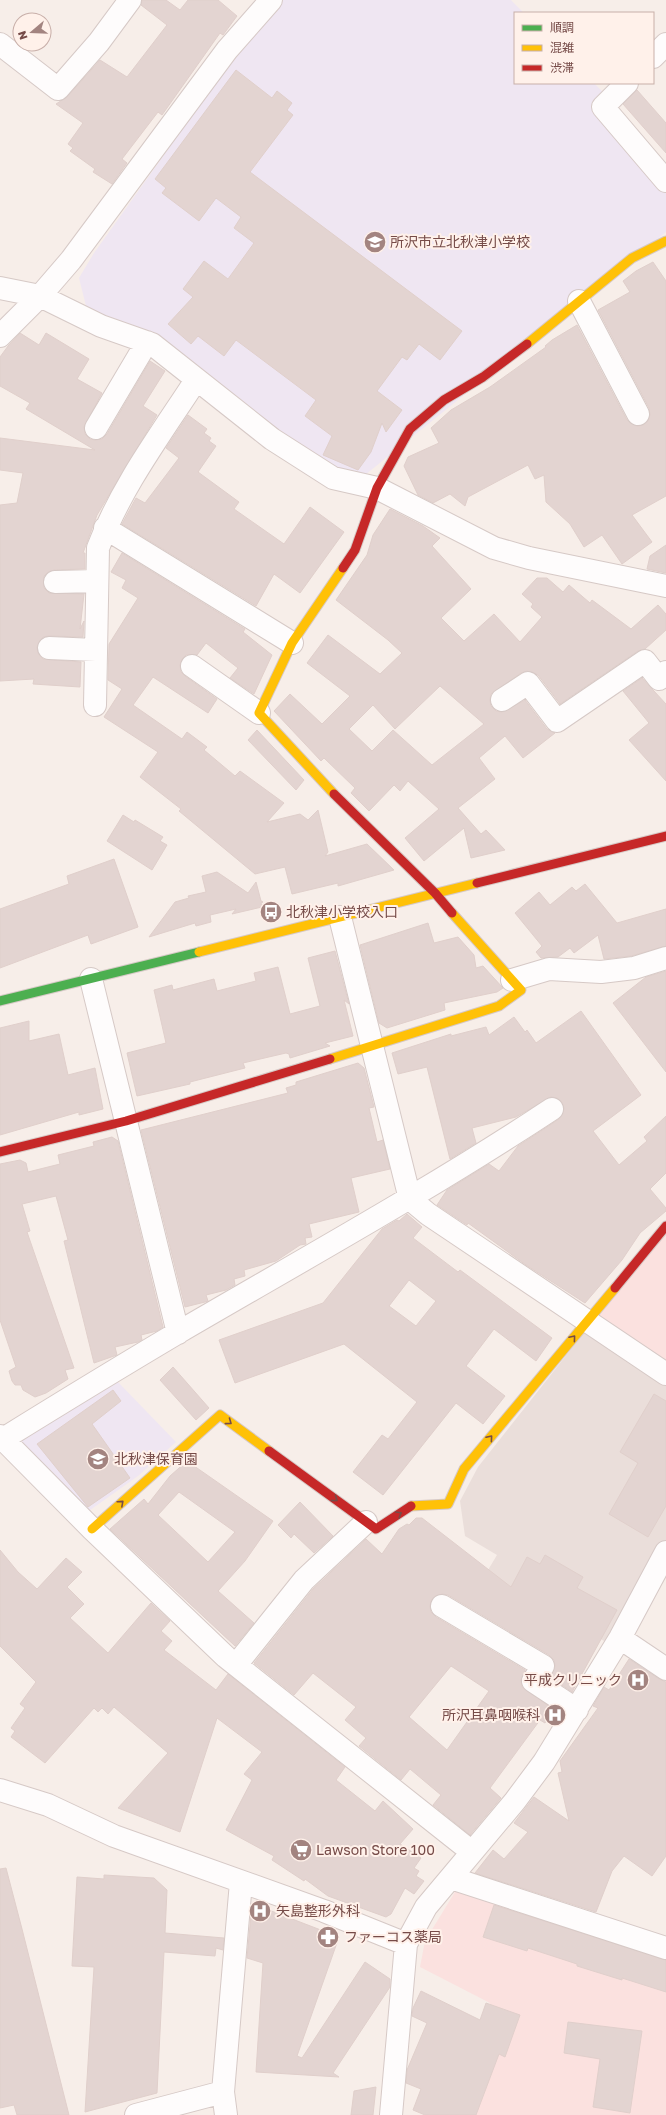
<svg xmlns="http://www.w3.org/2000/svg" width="666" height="2115" viewBox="0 0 666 2115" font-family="'Golos Text','Noto Sans JP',sans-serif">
<rect width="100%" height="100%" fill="#f7eee9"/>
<path fill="#fbe1df" d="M666,1226V1374L587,1321Z
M458,1887L666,1957V2115H447L490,2003L420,1967L425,1941Z"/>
<path fill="#eadeda" d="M591,1324L666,1374V1552L615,1647L485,1575L497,1555L465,1536L460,1501L478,1467Z"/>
<path fill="#efe6f2" d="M283,0H511L524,13H515V83H594L604,93L592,102L666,189V232L365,475L342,473L87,310L79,278L94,253L239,50L275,12Z
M118,1382L176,1442L138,1476L86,1513L19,1438Z"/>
<path fill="#e3d4d1" stroke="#e0cfcb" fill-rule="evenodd" d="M142,0H166L180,10L188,0H218L237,16L223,35L220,33L162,115L158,112L122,159L127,163L112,184L93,172L95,169L70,151L73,148L68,144L83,123L56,104L67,97L100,60L127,77L167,25L141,5Z
M236,70L272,98L277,91L292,103L287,110L293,115L250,172L462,331L440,360L419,344L407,360L402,357L377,391L402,410L386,432L382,423L371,452L358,470L323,455L332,436L305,416L316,400L236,340L224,356L198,336L191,344L168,324L193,297L183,289L204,261L228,279L254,243L234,228L241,217L216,198L199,221L162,193L166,188L155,179Z
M637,90L666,123V153L623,104Z
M653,262L666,281V496L632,515L652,542L622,564L602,535L584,547L570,524L546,502L544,475L535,479L528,465L468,497L465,506L450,494L433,503L418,495L404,466L408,457L439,443L431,428L451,410L490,387L546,347L545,346L552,340L577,325L627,420L637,426L643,425L648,421L650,415L649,408L598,310L630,292L623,281L636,271Z
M20,333L39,345L46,333L89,359L77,379L102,393L84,427L85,434L90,439L95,440L102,439L107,434L150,361L165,371L143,406L157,415L97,515L83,553H85V569L54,570L48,572L44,576V588L49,593L84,594L80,629L84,621L83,637L49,636L43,637L37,647L38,653L43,659L81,662L80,687L33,684L34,679L0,681V505L17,503L23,473L0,470V438L95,450L26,409L30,403L0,386V357L8,346Z
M188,415L207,429L204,433L211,438L209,441L216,446L198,472L239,502L234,509L284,544L310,507L344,532L300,593L274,574L256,606L122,524L136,498L145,503L179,458L166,448Z
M390,509L423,526L440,538L432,546L471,589L441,618L464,641L494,614L520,642L542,617L531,607L533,604L522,594L537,578H547L563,592L569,585L590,603L592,600L631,629L658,605L666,614V630L645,649L638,651L560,704L538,675L527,671L521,673L491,694L490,700L491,706L496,711L502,712L525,700L547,729L555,733L523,758L505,736L479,758L495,779L458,808L481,834L486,830L505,850L471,858L464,828L424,861L405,838L439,809L408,781L400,791L394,785L369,811L351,793L355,788L324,758L321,761L274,711L290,694L322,724L350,696L307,663L328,635L380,674L402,653L388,640L336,600L367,555L373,535ZM440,686L484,724L432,765L393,730L372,751L349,729L373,705L395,729Z
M666,545V573L647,569L650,556Z
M122,553L245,629L243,632L272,655L254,694L230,678L238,668L206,643L197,655H186L182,659L180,665L181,672L185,676L217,699L208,713L153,677L133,705L182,739L187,732L207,747L204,750L235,776L240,771L284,803L267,822L300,814L308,820L318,810L328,852L325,856L367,844L394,870L338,886V883L292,894L285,867L255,874L179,811L181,809L140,777L158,752L104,717L122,689L108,680L109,644L138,598L122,588L126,580L111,572Z
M642,678L666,704V781L629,740L649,723L623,691Z
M257,730L304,780L296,790L248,740Z
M123,815L134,822L135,820L163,837L160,841L167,845L152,870L107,841Z
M114,859L138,927L91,944L88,935L0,968V909L69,884L67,876Z
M217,872L248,893L256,882L261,901L263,902L261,903L262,907L232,914L236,909L210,915L211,922L196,926L195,923L149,937L175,902L189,898L188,896L206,892L202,876Z
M585,884L617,923L666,909V946L631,956L604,959L598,935L574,953L570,948L558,957L541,958L536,952L542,946L515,913L539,892L550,905L572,887L576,891Z
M428,923L434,943L458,937L474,955L476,968L483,966L503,988L497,992L444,1003L445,1010L387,1028L379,1023L360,945Z
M335,951L349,1004L344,1000L353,1036L325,1043L330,1046L290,1058L289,1054L286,1053L243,1063L245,1068L190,1082V1084L137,1096L127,1053L166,1043L154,990L172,985L173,990L214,979L217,991L256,981L254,973L278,967L290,1014L320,1006L308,958Z
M666,971V1072L613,1003L646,977Z
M581,1011L641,1095L593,1131L619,1165L647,1141L644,1137L666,1116V1173L650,1189L666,1208V1211L640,1233L622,1260L585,1303L526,1265L468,1223L467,1225L437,1205L447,1190L489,1164L499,1171L518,1146L559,1119L564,1109L562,1102L557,1098L551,1097L516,1117L472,1128L476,1143L450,1159L427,1067L398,1074L392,1053L451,1034V1036L486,1027L489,1035L514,1017L525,1032L527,1030L536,1043Z
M29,1021V1041L59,1034L68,1075L95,1068L103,1109L79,1115V1112L0,1135V1028Z
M358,1063L364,1068L374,1107L369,1108L377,1142L383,1140L390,1169L351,1178L359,1212L309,1224L312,1237L305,1238L306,1244L300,1245L276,1261L244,1270L245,1276L234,1279L235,1285L226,1290L206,1295L208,1301L205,1302L185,1307L141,1130L288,1093L286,1088L296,1085V1082Z
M112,1137L118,1141L163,1327L157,1331L141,1335L142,1340L138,1342L115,1347L117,1355L94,1363L64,1241L68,1240L56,1196L22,1204L30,1231L27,1232L74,1368L65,1370L68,1379L46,1393L35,1397L23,1390L21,1385H15L12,1381L9,1371L16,1367L0,1320V1164L20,1160L26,1163L28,1172L60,1164L58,1155L94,1146L93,1142Z
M407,1214L422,1227L413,1238L458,1272L460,1270L552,1338L536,1361L494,1329L466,1366L505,1396L483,1424L456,1403L383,1495L353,1472L382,1435L388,1439L417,1402L344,1344L235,1383L219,1340L323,1303L382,1229L397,1220L399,1221ZM409,1280L436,1301L416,1326L389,1306Z
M173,1367L209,1408L196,1420L160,1380Z
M113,1390L121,1401L92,1424L130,1478L88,1507L37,1444Z
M654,1394L666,1401V1506L648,1537L609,1514L638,1463L620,1452Z
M187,1461L273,1521L245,1561L218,1591L254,1623L235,1646L110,1529L144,1499L148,1504L170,1476ZM179,1492L235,1532L208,1562L158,1515Z
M300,1502L333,1536L314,1553L294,1534L291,1538L278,1525Z
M416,1518H422L511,1587L527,1557L540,1564L545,1555L583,1577L577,1588L617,1610L572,1692L550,1677L555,1666L554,1660L549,1655L448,1595L442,1594L432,1599L430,1606L431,1612L436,1617L525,1670L521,1680L522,1687L553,1709L545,1723L540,1720L490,1788L501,1798L470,1835L433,1805L441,1795L410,1769L401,1780L359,1746L366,1738L345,1720L356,1707L313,1673L294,1695L254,1663L313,1589L366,1539L382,1554L399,1529L407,1524L409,1525ZM451,1666L489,1691L447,1750L409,1717Z
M0,1550L18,1572L37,1589L66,1558L82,1572L67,1587L84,1604L70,1618L108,1653L151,1603L170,1621L161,1631L172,1641L164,1650L216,1690L228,1674L345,1767L336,1780L375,1811L383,1801L413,1829L400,1844L421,1858L414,1868L419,1871L416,1876L424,1881L414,1894L405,1888L391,1914L386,1917L328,1896L305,1879L304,1881L272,1860L274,1856L226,1830L252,1780L244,1774L262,1752L217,1718L180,1832L118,1808L168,1753L114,1707L108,1714L102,1708L98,1712L94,1708L45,1763L11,1737L15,1731L11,1728L25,1708L20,1704L36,1682L0,1646Z
M629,1659L659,1679L666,1682V1856L652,1876L624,1856L612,1871L596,1912L475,1873L493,1850L504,1859L528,1832L514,1823L534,1797L569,1821L558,1773L562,1772L560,1761L598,1708L593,1706L604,1687L609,1690Z
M6,1868L22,1929L69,2115H17L14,2105L0,2108V1869Z
M104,1875L154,1878L167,1890L165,1933L224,1938L223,1950L216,1948L215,1956L164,1952L157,2093L85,2112L94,1967L72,1966L77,1877L104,1879Z
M494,1905L666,1960V1992L622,1978V1980L577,1966V1964L528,1948L527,1951L483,1937Z
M261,1907L339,1937L297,2056L302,2058L365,1962L390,1979V1987L333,2073L339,2077L256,2072L263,1963L247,1958L251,1915Z
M421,1991L480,2020L486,2003L520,2015L505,2057L499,2054L476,2115H425L413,2110L421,2089L406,2083L407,2070L427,2023L412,2016L413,2008Z
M568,2022L642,2031L630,2113L593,2107L600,2059L564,2053Z
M376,2087L373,2115H351L354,2091Z"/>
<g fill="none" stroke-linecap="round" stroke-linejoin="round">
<g stroke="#d6c9c6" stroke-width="24">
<path id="street" d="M0,44L58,89L99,42L130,0
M653,57L666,44
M627,83L603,107L666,181
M0,288L40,296L101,326L152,344L272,439L333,478L377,488L494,548L529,558L666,586
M579,301L638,414
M0,336L40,296L71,260L227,50L271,0
M96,428L147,342
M105,528L292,643
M55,582L97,581
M49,648L96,650
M192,666L259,713
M502,700L528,683L557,721L645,661L659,679L666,672
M95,705L98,548C121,487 161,434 196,380
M340,917L410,1199L428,1214L666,1374
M91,979L178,1333
M512,980L549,969L601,972L634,968L666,958
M0,1436L92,1529L226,1657L472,1852
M3,1439C61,1403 120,1367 179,1332C304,1259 431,1189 552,1109
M442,1606L543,1666L533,1681L577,1710
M620,1638L666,1669
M236,1665L304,1580L366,1522
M0,1790L48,1805L114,1836L324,1911L406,1944L391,2115
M451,1878L666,1948
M406,1944L426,1907L515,1801L544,1762L620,1638L666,1552
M136,2115L223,2092
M226,2115L223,2092L241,1882"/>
</g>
<g stroke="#d6c9c6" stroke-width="11">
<path id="fast" d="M0,1001L199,952"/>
</g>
<g stroke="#d6c9c6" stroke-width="11">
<path id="slow" d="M527,344L632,258L666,241
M334,794L259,713L292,643L343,568
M199,952L477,883
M330,1059L499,1006L521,990L452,913
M411,1506L448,1504L464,1469L615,1288
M92,1529L220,1415L269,1451"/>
</g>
<g stroke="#d6c9c6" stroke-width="11">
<path id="jam" d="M343,568L355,550L377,488L410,429L444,400L483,377L527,344
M334,794L435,893L452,913
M477,883L666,836
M0,1152L126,1121L330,1059
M615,1288L666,1226
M269,1451L376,1529L411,1506"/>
</g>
<use href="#street" stroke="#fefcfc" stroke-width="22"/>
<use href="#fast" stroke="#4caf50" stroke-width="9"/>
<use href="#slow" stroke="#ffc107" stroke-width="9"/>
<use href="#jam" stroke="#c62828" stroke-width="9"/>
</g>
<defs><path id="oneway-chevron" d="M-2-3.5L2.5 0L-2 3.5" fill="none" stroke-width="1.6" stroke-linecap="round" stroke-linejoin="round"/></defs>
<g stroke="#764b48">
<use href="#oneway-chevron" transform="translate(573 1338) rotate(-50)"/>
<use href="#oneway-chevron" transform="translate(229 1422) rotate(36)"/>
<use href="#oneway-chevron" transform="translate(490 1438) rotate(-50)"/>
<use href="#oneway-chevron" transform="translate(335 1499) rotate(36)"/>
<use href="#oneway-chevron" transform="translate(121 1503) rotate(-42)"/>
<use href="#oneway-chevron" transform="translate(399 1514) rotate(-31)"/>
</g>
<defs>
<g id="school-disc" transform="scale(1.15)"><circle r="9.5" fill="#a38480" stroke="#fff1ea"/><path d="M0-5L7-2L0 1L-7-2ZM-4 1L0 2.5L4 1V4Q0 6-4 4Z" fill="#fff"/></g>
<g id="bus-disc" transform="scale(1.15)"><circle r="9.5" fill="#a38480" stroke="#fff1ea"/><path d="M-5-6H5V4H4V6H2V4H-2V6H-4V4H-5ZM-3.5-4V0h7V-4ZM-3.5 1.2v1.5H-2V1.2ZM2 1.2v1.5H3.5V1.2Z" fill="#fff"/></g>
<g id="hospital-disc" transform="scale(1.15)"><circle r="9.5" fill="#a38480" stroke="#fff1ea"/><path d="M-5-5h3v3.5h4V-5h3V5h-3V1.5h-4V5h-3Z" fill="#fff"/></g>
<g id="supermarket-disc" transform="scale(1.15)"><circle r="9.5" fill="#a38480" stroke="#fff1ea"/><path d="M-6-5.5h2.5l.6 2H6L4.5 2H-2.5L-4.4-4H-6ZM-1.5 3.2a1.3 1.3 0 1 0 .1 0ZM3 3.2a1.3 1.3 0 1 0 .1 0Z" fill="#fff"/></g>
<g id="pharmacy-disc" transform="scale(1.15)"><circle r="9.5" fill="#a38480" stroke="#fff1ea"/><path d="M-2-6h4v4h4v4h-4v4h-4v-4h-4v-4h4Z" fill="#fff"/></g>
</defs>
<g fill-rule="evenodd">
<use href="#school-disc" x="375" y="242"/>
<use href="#bus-disc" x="271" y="912"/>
<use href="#school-disc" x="98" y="1459"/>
<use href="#hospital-disc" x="638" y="1680"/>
<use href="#hospital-disc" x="555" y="1715"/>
<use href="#supermarket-disc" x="301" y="1850"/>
<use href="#hospital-disc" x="260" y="1911"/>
<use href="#pharmacy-disc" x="328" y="1937"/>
</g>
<g text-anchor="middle" stroke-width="4" stroke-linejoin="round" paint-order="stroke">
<g font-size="14" fill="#764b48" stroke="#fff1ea" text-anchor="start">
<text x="390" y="247">所沢市立北秋津小学校</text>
<text x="286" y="917">北秋津小学校入口</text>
<text x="114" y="1464">北秋津保育園</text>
<text x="622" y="1685" text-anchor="end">平成クリニック</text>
<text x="540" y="1720" text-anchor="end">所沢耳鼻咽喉科</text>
<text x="316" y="1855">Lawson Store 100</text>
<text x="276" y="1916">矢島整形外科</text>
<text x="344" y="1942">ファーコス薬局</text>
</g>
</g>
<rect x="514" y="12" width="140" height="72" fill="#fff1ea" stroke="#c8afa9"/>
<rect x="522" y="25" width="20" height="6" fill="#4caf50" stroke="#c8afa9"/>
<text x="550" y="32" font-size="12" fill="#764b48">順調</text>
<rect x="522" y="45" width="20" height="6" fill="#ffc107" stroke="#c8afa9"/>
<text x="550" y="52" font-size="12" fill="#764b48">混雑</text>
<rect x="522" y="65" width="20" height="6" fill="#c62828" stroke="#c8afa9"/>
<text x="550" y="72" font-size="12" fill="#764b48">渋滞</text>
<g transform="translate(32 32) rotate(251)"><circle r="19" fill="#fff1ea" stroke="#c8afa9"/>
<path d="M0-3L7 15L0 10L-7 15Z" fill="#a38480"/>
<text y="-6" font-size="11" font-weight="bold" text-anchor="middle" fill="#764b48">N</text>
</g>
</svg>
